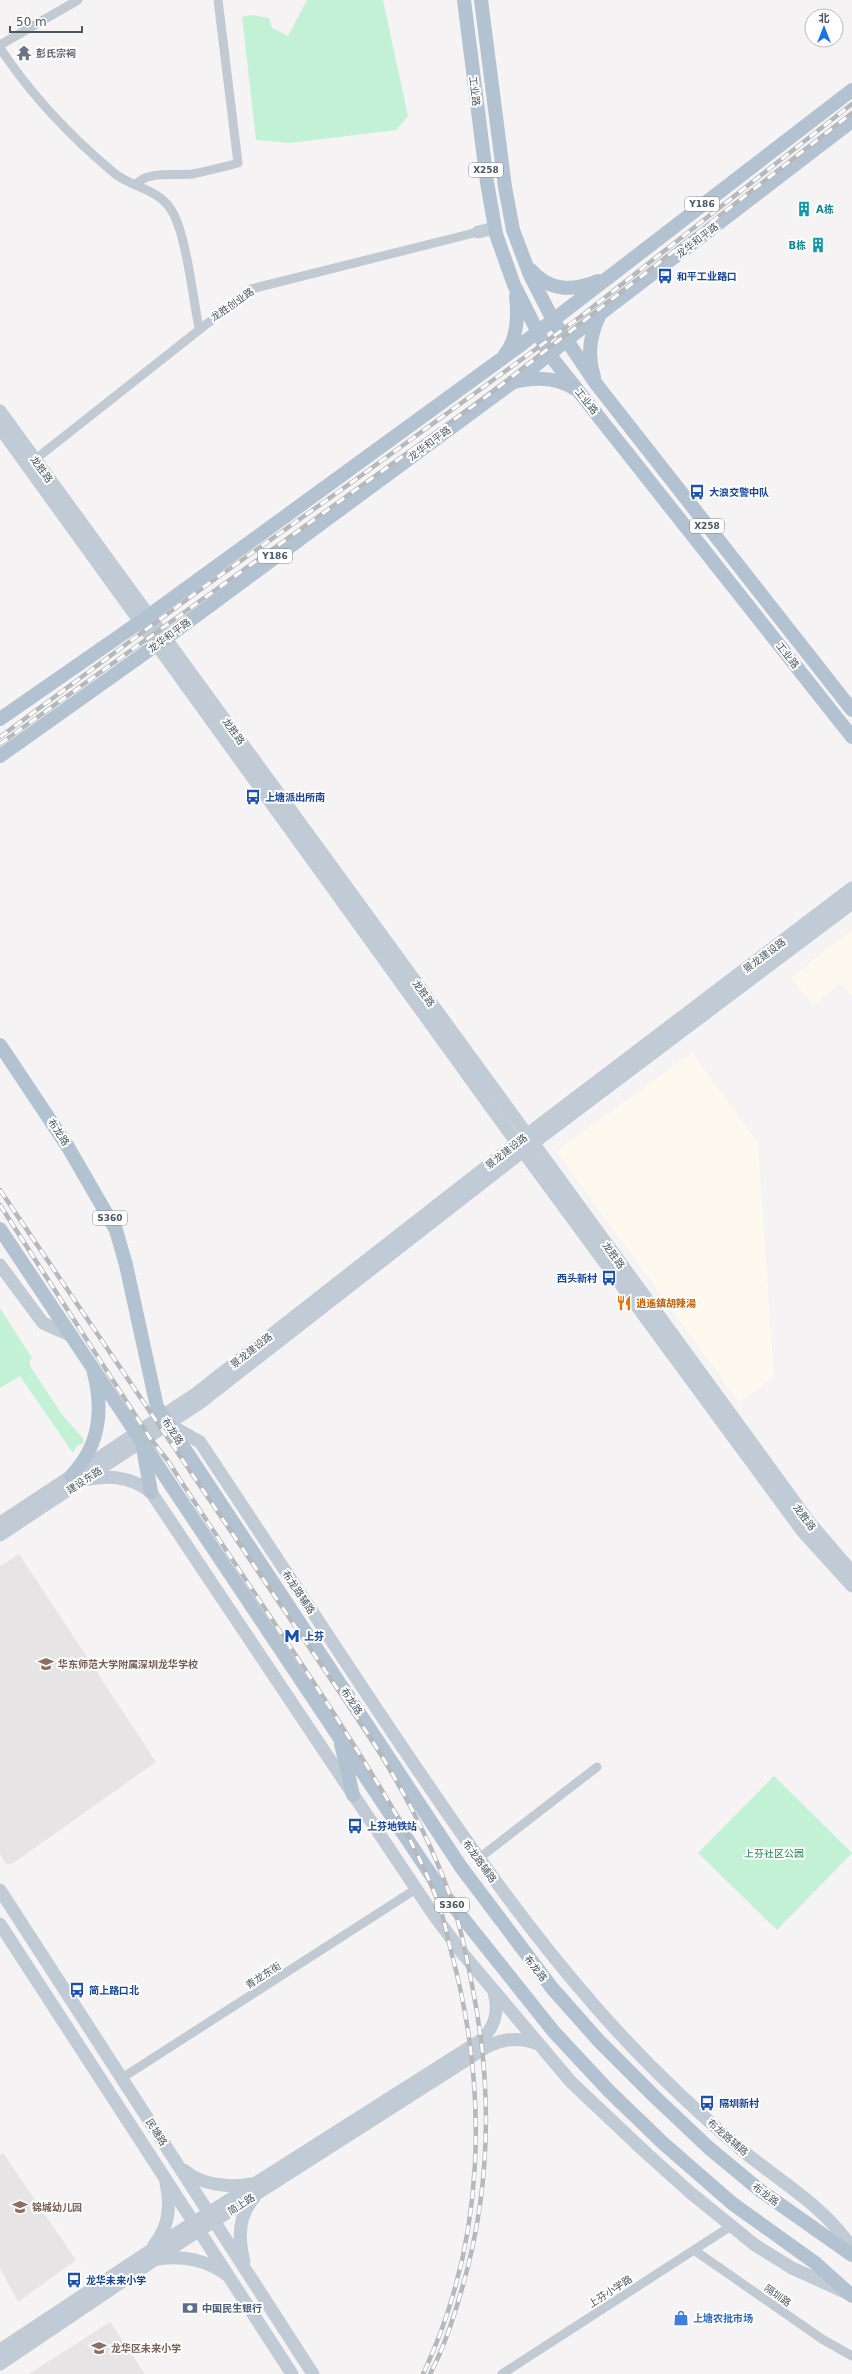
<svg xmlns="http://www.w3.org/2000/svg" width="852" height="2374" viewBox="0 0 852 2374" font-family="'DejaVu Sans','Noto Sans SC',sans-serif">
<rect width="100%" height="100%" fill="#f5f3f3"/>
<path fill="#fdf9ef" d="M852,929V997L841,983L813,1005L791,978Z
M692,1053L758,1143L774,1377L739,1402L556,1151Z"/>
<path fill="#e6e4e5" d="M19,1554L156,1762L12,1864H6L0,1854V1566Z
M3,2153L76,2260L18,2302L0,2268V2155Z
M110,2322L145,2374H29Z"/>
<path fill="#c3f1d5" d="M307,0H383L408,116L396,130L290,143L256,140L242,17L251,15L269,18L272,28L288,36Z
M0,1308L32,1358L30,1360V1366L63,1416L83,1438V1443L77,1446L73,1453L20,1376L0,1388Z
M774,1776L852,1853L777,1930L698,1853Z"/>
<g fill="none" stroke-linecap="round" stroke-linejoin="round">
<path stroke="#c1cad2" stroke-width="9" d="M0,45L78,0
M0,48C31,95 71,137 114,173C131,187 157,189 170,208C186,230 193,299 199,328
M135,185C148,170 175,176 192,174C208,171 223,167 238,163L218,0
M42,454L251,289L478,232
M478,1859L597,1767
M122,2078L416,1889
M694,2250L822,2339L852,2356
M502,2374L731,2226"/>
<path stroke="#c1cbd6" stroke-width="13" d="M478,232L495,228
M0,411L810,1523L852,1572
M0,428L511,1135L803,1532L852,1586
M0,1265L43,1323L72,1336
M168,1424L200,1442C258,1530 316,1617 374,1705C443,1808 512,1911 594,2005C639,2057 690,2106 743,2151C781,2182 825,2207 852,2248
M84,1480C109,1475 130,1476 151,1492L431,1911L463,1954L571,2082L644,2151L692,2194L755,2245L792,2268L847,2293
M0,1523L194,1395L546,1120L852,888
M0,1535L201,1402L532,1144L852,903
M0,1890L313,2374
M0,1924L292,2374
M184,2170C201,2185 229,2188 251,2184
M154,2245C169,2227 171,2205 166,2183
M158,2259C182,2255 207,2260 227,2275
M244,2261C238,2239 238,2216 254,2198
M0,2350L174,2235L481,2040C496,2026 499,2011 494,1992
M0,2364L178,2244L485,2048C502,2038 520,2037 538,2044"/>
<path stroke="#b3c2d1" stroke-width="14" d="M464,0L487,182L496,234L514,285L549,354L852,737
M481,0L505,187L513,230L530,275L553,320L597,385L852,710
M531,270C550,292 573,291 598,281
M505,354C518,340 518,313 516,296
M594,377C587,356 590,334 600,314
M514,382C535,377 557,377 575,389
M0,719L147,617L522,344L852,90
M0,756L166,638L532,368L583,327L852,121
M0,1045L68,1147L116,1230L126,1265L157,1407L461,1867L552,1988L599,2041L654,2096L709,2148L761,2191L852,2255
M0,1229L443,1893L554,2032L609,2091L664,2144L733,2204L814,2262L852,2296
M143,1448L151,1492
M71,1476C99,1447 104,1413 94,1373
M341,1744L353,1795"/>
<g stroke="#b5b8bd" stroke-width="4.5">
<path id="rail" d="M0,737L208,584L355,480L580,317L852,104
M0,744L487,396L852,113
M0,1190L368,1734C400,1784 429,1837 449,1893C460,1923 466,1954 472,1985C493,2088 491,2191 461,2292C453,2320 444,2348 430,2374
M0,1205L150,1438L168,1461C221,1544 277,1626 331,1709C370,1771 412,1833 438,1902C444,1918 447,1935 451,1951C489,2091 486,2241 423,2374"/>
</g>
<use href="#rail" stroke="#fff" stroke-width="3" stroke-dasharray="9" stroke-linecap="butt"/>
</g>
<defs>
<g id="temple-bare" transform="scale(1.2)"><path d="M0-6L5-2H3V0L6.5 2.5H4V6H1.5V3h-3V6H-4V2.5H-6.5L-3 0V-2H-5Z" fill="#6b7280" stroke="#fff" stroke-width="2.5" paint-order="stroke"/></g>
<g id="building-bare" transform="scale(1.2)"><path d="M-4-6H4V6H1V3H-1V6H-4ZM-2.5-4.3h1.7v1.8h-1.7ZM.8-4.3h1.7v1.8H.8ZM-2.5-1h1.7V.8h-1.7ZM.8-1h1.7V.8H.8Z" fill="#0f9aa8" stroke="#fff" stroke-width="2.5" paint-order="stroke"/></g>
<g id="bus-bare" transform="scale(1.2)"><path d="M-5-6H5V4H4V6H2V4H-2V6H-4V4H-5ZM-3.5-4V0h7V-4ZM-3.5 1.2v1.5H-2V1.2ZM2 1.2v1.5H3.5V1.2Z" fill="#1a4fb4" stroke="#fff" stroke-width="2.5" paint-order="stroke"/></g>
<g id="restaurant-bare" transform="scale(1.2)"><path d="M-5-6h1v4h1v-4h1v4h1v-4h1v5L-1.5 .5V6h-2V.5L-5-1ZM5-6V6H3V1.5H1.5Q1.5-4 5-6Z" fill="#e8710a" stroke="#fff" stroke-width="2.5" paint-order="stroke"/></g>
<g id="metro-bare" transform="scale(1.2)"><path d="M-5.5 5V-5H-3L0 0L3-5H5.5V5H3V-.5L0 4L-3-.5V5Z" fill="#1a4fb4" stroke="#fff" stroke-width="2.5" paint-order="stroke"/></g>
<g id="school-bare" transform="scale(1.2)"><path d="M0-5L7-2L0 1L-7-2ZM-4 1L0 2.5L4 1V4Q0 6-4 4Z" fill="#8d6e63" stroke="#fff" stroke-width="2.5" paint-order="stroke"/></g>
<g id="bank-bare" transform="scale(1.2)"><path d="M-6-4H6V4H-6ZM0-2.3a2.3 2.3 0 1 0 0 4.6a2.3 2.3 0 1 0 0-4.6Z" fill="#5c6f8a" stroke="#fff" stroke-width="2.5" paint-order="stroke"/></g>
<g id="shop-bare" transform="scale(1.2)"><path d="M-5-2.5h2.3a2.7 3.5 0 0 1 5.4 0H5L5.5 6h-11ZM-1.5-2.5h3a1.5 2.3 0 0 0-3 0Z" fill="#3f7fe0" stroke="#fff" stroke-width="2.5" paint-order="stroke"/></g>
</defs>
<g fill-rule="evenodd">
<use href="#temple-bare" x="24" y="53"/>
<use href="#building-bare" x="804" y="209"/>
<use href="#building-bare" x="818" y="245"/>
<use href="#bus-bare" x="665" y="276"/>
<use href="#bus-bare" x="697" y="492"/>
<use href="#bus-bare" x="253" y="797"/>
<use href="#bus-bare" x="609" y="1278"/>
<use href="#restaurant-bare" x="624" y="1303"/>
<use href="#metro-bare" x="292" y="1636"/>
<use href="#school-bare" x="46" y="1664"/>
<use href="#bus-bare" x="355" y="1826"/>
<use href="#bus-bare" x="77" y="1990"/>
<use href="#bus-bare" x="707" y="2103"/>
<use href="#school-bare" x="20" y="2207"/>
<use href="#bus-bare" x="74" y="2280"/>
<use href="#bank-bare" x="190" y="2308"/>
<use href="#shop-bare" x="681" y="2318"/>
<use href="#school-bare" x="99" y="2348"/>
</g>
<g text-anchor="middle" stroke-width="4" stroke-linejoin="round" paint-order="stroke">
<g fill="#fff" stroke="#808990" stroke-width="1">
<rect x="469" y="163" width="34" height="14" rx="3"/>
<rect x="685" y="197" width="34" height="14" rx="3"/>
<rect x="690" y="519" width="34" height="14" rx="3"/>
<rect x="258" y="549" width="34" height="14" rx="3"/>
<rect x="93" y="1211" width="34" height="14" rx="3"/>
<rect x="435" y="1898" width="34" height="14" rx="3"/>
</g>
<g font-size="9" font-weight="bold" fill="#4a5661">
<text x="486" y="173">X258</text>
<text x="702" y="207">Y186</text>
<text x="707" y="529">X258</text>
<text x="275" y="559">Y186</text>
<text x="110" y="1221">S360</text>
<text x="452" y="1908">S360</text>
</g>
<g font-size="10" font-weight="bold" fill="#5b616d" stroke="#fff" text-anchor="start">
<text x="36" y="57">彭氏宗祠</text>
</g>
<g font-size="10" fill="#4a5661" stroke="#fff">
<text transform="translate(475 91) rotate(83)" y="4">工业路</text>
<text transform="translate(697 240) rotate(-38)" y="4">龙华和平路</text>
<text transform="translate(232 304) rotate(-35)" y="4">龙胜创业路</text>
<text transform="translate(587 401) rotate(51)" y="4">工业路</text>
<text transform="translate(429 443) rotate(-37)" y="4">龙华和平路</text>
<text transform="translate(42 469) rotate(54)" y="4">龙胜路</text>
<text transform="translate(169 635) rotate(-36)" y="4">龙华和平路</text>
<text transform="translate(788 655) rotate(52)" y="4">工业路</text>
<text transform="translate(234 731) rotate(54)" y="4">龙胜路</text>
<text transform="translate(764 955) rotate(-37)" y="4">景龙建设路</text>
<text transform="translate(424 993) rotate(54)" y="4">龙胜路</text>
<text transform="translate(59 1132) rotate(56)" y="4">布龙路</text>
<text transform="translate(506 1151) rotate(-38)" y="4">景龙建设路</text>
<text transform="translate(614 1255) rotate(54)" y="4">龙胜路</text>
<text transform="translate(251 1350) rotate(-38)" y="4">景龙建设路</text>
<text transform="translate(173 1431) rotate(56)" y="4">布龙路</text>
<text transform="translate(84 1480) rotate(-33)" y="4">建设东路</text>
<text transform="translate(805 1517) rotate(53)" y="4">龙胜路</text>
<text transform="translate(299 1592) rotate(56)" y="4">布龙路辅路</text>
<text transform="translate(352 1701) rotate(56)" y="4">布龙路</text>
<text transform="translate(480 1861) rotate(54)" y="4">布龙路辅路</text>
<text transform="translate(536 1968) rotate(52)" y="4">布龙路</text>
<text transform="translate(263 1975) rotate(-33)" y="4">青龙东街</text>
<text transform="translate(157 2132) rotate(57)" y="4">民塘路</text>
<text transform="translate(728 2137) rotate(41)" y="4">布龙路辅路</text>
<text transform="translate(766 2194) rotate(37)" y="4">布龙路</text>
<text transform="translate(241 2204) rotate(-33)" y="4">简上路</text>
<text transform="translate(610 2291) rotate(-33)" y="4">上芬小学路</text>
<text transform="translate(778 2295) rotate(35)" y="4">隔圳路</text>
</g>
<g font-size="10" font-weight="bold" fill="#0d838f" stroke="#fff" text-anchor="start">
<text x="816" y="213">A栋</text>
<text x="806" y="249" text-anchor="end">B栋</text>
</g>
<g font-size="10" font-weight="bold" fill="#164399" stroke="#fff" text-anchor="start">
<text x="677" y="280">和平工业路口</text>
<text x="709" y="496">大浪交警中队</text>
<text x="265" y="801">上塘派出所南</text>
<text x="597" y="1282" text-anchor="end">西头新村</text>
<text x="304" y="1640">上芬</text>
<text x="367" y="1830">上芬地铁站</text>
<text x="89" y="1994">简上路口北</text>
<text x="719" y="2107">隔圳新村</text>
<text x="86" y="2284">龙华未来小学</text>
</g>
<g font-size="10" font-weight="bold" fill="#c56008" stroke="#fff" text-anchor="start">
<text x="636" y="1307">逍遙鎮胡辣湯</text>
</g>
<g font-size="10" font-weight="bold" fill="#785e54" stroke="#fff" text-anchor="start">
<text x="58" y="1668">华东师范大学附属深圳龙华学校</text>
<text x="32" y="2211">锦城幼儿园</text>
<text x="111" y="2352">龙华区未来小学</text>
</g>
<g font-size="10" fill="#17864f" stroke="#fff">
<text x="774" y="1857">上芬社区公园</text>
</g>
<g font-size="10" font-weight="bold" fill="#4e5e75" stroke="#fff" text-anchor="start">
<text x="202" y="2312">中国民生银行</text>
</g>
<g font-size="10" font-weight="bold" fill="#366cbe" stroke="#fff" text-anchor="start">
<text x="693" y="2322">上塘农批市场</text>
</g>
</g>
<g transform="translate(824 28)"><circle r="19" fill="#ffffff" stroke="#b7bbc0"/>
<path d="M0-3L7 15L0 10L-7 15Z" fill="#1a73e8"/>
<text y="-6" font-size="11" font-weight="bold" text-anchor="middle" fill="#4a5661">北</text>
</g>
<path d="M10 26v6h72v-6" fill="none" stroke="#4a5661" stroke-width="2"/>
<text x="16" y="26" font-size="12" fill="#4a5661" stroke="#ffffff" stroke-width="3" paint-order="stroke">50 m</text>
</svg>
